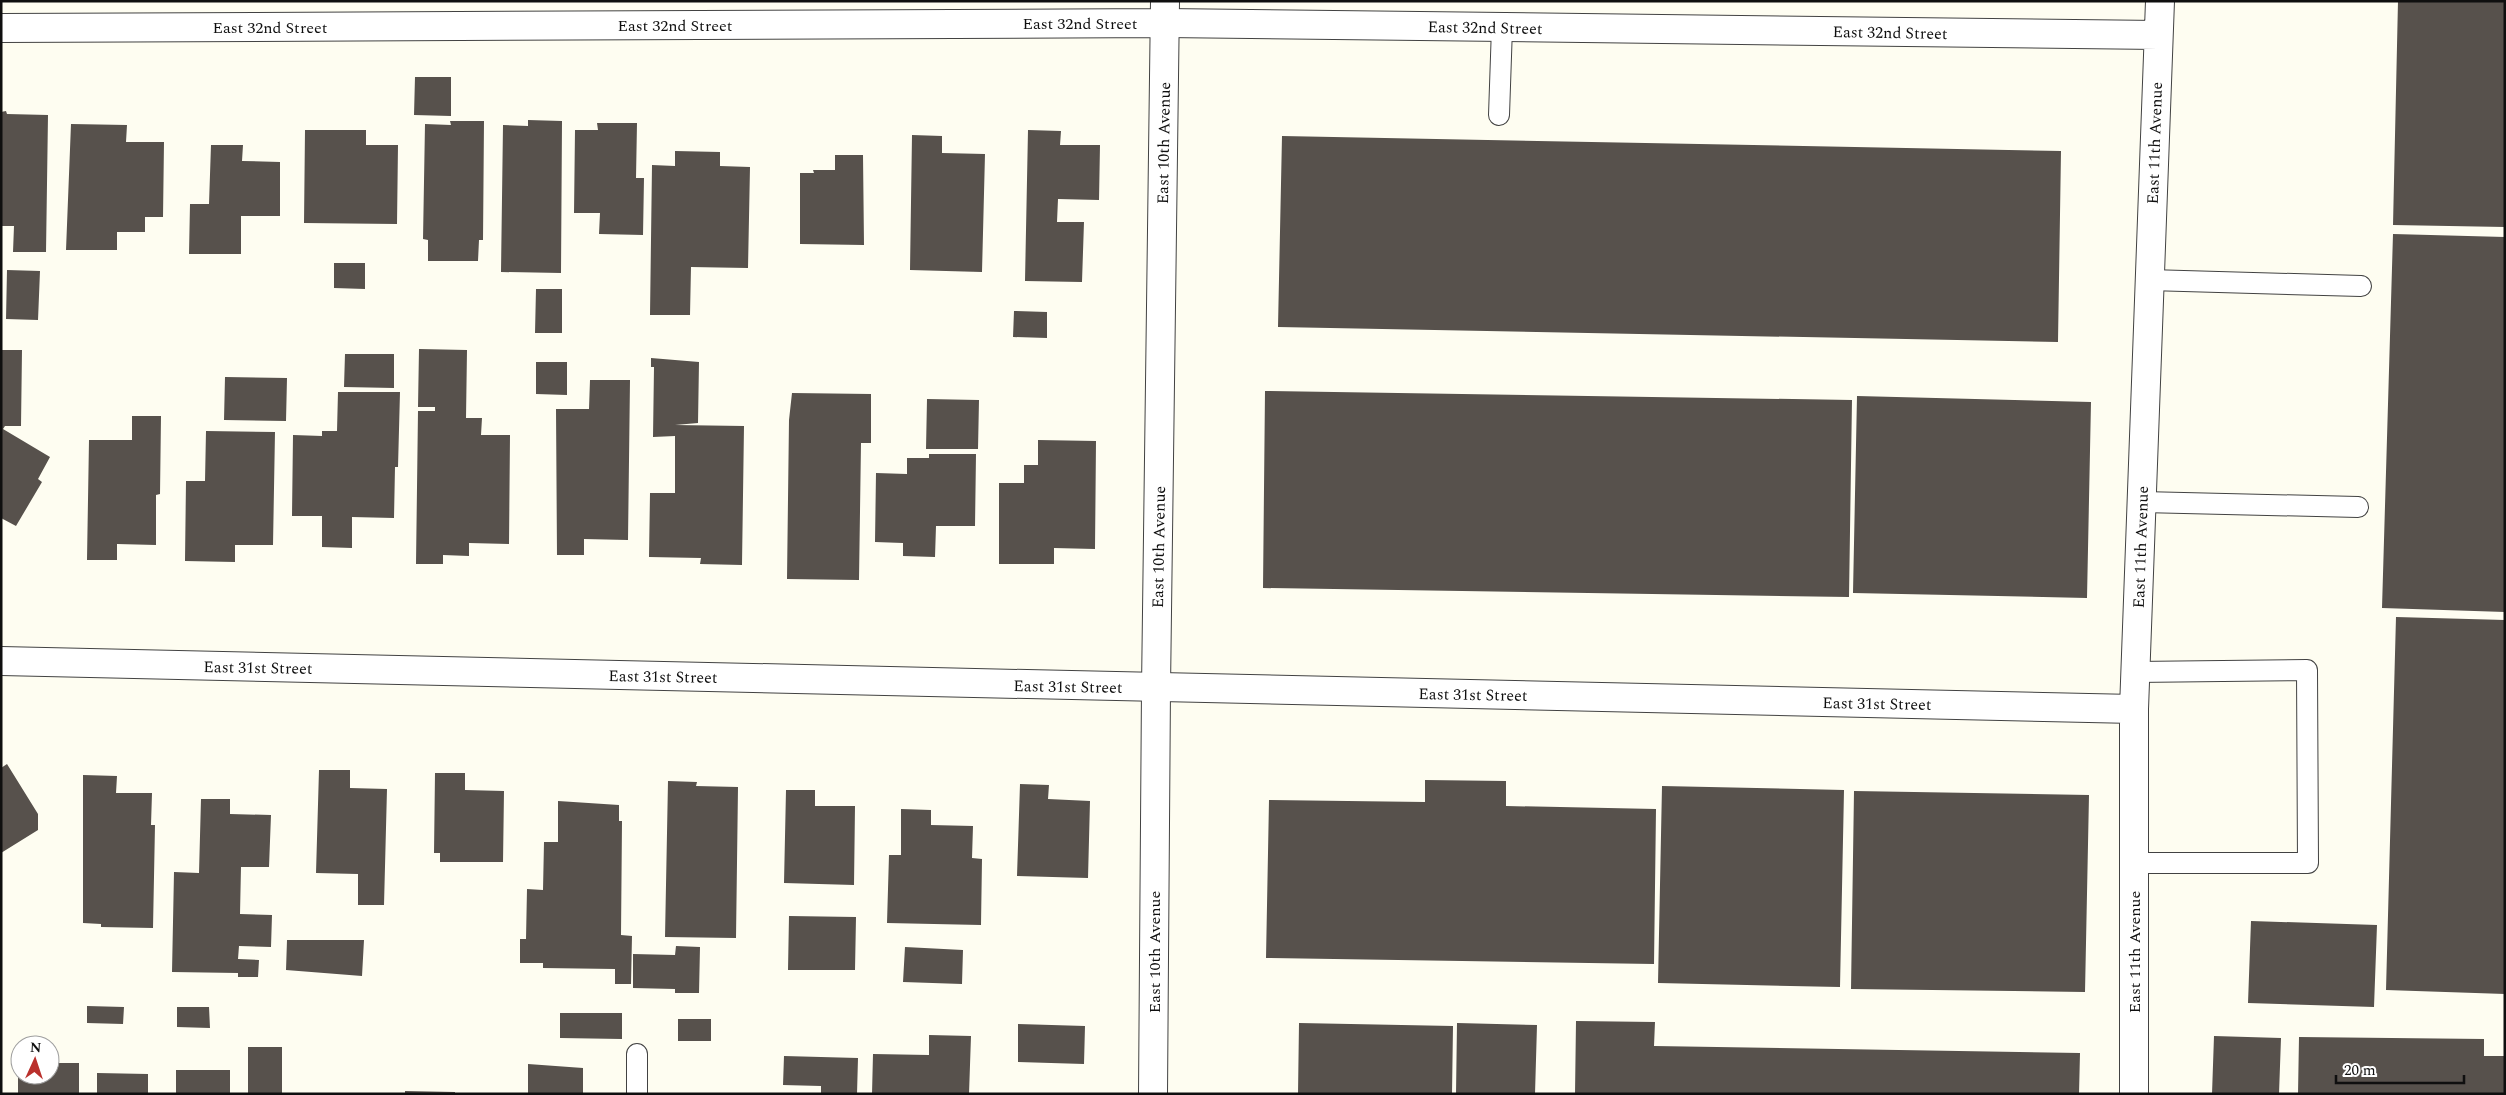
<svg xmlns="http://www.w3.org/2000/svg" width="2506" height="1095" viewBox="0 0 2506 1095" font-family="Spectral,serif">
<rect width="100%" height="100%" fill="#fefdf1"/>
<path fill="#57514c" d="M2398,1H2505V227L2393,225Z
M415,77H451V116L414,115Z
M6,111L7,114L48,115L46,252H13L14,226H1V112Z
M528,120L562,121L561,273L501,272L503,125L528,126Z
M450,121H484L483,240H479L478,261H428V240L423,239L425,124L451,125Z
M597,123H637L636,178H644L643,235L599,234L600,213H574L575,130H598Z
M71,124L127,125L126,142H164L163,217H145V232H117V250H66Z
M305,130H366V145H398L397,224L304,223Z
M1028,130L1061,131L1060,145H1100L1099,200L1058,199L1057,222H1084L1082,282L1025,281Z
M912,135L942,136V153L985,154L982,272L910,270Z
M1282,136L2061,151L2058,342L1278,327Z
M211,145H243L242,161L280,162V216H241V254H189L190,204H209Z
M675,151L720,152V166L750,167L748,268L691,267L690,315H650L652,165L675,166Z
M835,155H863L864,245L800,244V173H814L813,170H835Z
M2393,234L2505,237V612L2382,608Z
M334,263H365V289L334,288Z
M7,270L40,271L38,320L6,319Z
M536,289H562V333H535Z
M1014,311L1047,312V338L1013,337Z
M419,349L467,350L466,418H482L481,435H510L509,544L469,543V556L443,555V564H416L418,411H435V407H418Z
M1,350H22L21,426H5L3,429L50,457L38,479L42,482L16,526L1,518Z
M345,354H394V388L344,387Z
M651,358L699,362L698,423L675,425L744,426L742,565L700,564L701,558L649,557L650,493H675V436L653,437L654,367H651Z
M536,362H567V395L536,394Z
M225,377L287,378L286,421L224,420Z
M590,380H630L628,540L584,539V555H557L556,409H589Z
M1265,391L1852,400L1849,597L1263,588Z
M338,392H400L398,467H395L394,518L352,517V548L322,547V516H292L293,435L322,436V431H337Z
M792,393L871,394V443H861L859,580L787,579L789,420Z
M1857,396L2091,402L2087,598L1853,593Z
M927,399L979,400L978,449H926Z
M132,416H161L160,494L156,495V545L117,544V560H87L89,440H132Z
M206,431L275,432L273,545H235V562L185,561L186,481H205Z
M1038,440L1096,441L1095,549L1054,548V564H999V483H1024V465H1038Z
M929,454H976L975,526H936L935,557L903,556V543L875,542L876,473L907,474V458H929Z
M2396,617L2505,620V994L2386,990Z
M7,764L38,814V830L1,853V768Z
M319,770H350V788L387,789L384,905H358V874L316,873Z
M435,773H465V790L504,791L503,862H440V853H434Z
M83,775L117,776L116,793H152L151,825H155L153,928L101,927V924L83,923Z
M1425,780L1506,781V806L1656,809L1654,964L1266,958L1269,800L1425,802Z
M668,781L697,782L696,786L738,787L736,938L665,937Z
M1020,784L1049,785L1048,799L1090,801L1088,878L1017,876Z
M1662,786L1844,790L1840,987L1658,983Z
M786,790H815V806H855L854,885L784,883Z
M1854,791L2089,795L2085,992L1851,989Z
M201,799H230V814L271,815L269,867H241L240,914L272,915L271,947L239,946L238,959L259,960L258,977H238V973L172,972L174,872L199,873Z
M558,801L619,805V821H622L621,935L632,936L631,984H615V969L543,968V963H520V939H526L527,889L543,890L544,842H558Z
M901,809L931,810V825L973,826L972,858L982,859L981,925L887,923L889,855H901Z
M789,916L856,917L855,970H788Z
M2251,921L2377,925L2374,1007L2248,1003Z
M287,940H364L362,976L286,970Z
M676,946L700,947L699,993H675V989L633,988V954L675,955Z
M905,947L963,950L962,984L903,982Z
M87,1006L124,1007L123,1024L87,1023Z
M177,1007H209L210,1028L177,1027Z
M560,1013H622V1039L560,1038Z
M678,1019H711V1041H678Z
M1576,1021L1655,1022L1654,1046L2080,1053L2079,1094H1575Z
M1299,1023L1453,1026L1452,1094H1298Z
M1457,1023L1537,1025L1535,1094H1456Z
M1018,1024L1085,1026L1084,1064L1018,1062Z
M929,1035L971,1036L969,1094H872L873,1054L929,1055Z
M2214,1036L2281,1038L2279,1094H2212Z
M2299,1037L2484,1039V1056H2505V1094H2298Z
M248,1047H282V1094H248Z
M784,1056L858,1058L857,1094H821V1086L783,1085Z
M50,1063H79V1094H18V1075H50Z
M528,1064L583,1068V1094H528Z
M176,1070H230V1094H176Z
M97,1073L148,1074V1094H97Z
M405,1091L455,1092V1094H405Z"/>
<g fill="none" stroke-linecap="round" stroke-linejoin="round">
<g stroke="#424242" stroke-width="22">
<path id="service" d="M1499,115L1502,27
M2149,280L2361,286
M2142,502L2358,507
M2134,863H2308L2307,670L2135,672
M637,1094V1054"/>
</g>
<g stroke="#424242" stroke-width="30">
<path id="minor" d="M1165,23L2158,35
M1,661L2134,709
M2134,1094V709L2160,1"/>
</g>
<g stroke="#424242" stroke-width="30">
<path id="tertiary" d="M1,28L1165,23
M1153,1094L1156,688L1165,1"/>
</g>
<use href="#service" stroke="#fff" stroke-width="20"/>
<use href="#minor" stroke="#fff" stroke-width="28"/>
<use href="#tertiary" stroke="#fff" stroke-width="28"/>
</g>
<g text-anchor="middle" stroke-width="5" stroke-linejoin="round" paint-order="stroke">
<g font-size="16" fill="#0f0f0f" stroke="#fff">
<text x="1080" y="29">East 32nd Street</text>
<text x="675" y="31">East 32nd Street</text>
<text x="270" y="33">East 32nd Street</text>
<text transform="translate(1485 27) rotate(1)" y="6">East 32nd Street</text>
<text transform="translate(1890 32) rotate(1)" y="6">East 32nd Street</text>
<text transform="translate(1163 143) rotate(-89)" y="6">East 10th Avenue</text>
<text transform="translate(2154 143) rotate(-88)" y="6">East 11th Avenue</text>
<text transform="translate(1158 547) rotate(-89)" y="6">East 10th Avenue</text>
<text transform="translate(2140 547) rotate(-88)" y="6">East 11th Avenue</text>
<text transform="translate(258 667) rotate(1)" y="6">East 31st Street</text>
<text transform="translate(663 676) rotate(1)" y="6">East 31st Street</text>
<text transform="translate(1068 686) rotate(1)" y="6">East 31st Street</text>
<text transform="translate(1473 694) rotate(1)" y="6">East 31st Street</text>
<text transform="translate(1877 703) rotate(1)" y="6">East 31st Street</text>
<text transform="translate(1154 952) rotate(-90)" y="6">East 10th Avenue</text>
<text transform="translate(2134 952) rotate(-90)" y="6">East 11th Avenue</text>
</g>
</g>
<rect width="2506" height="1095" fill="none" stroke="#0f0f0f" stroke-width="5"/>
<g transform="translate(35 1060) rotate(3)"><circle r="24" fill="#ffffff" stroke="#9f9f9f"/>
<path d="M0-4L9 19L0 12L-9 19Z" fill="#ba302c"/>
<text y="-8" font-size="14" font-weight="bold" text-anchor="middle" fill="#0f0f0f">N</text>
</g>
<path d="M2336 1075v8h128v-8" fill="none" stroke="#0f0f0f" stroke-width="2.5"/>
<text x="2344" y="1075" font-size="15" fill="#0f0f0f" stroke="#ffffff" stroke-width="4" paint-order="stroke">20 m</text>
</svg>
